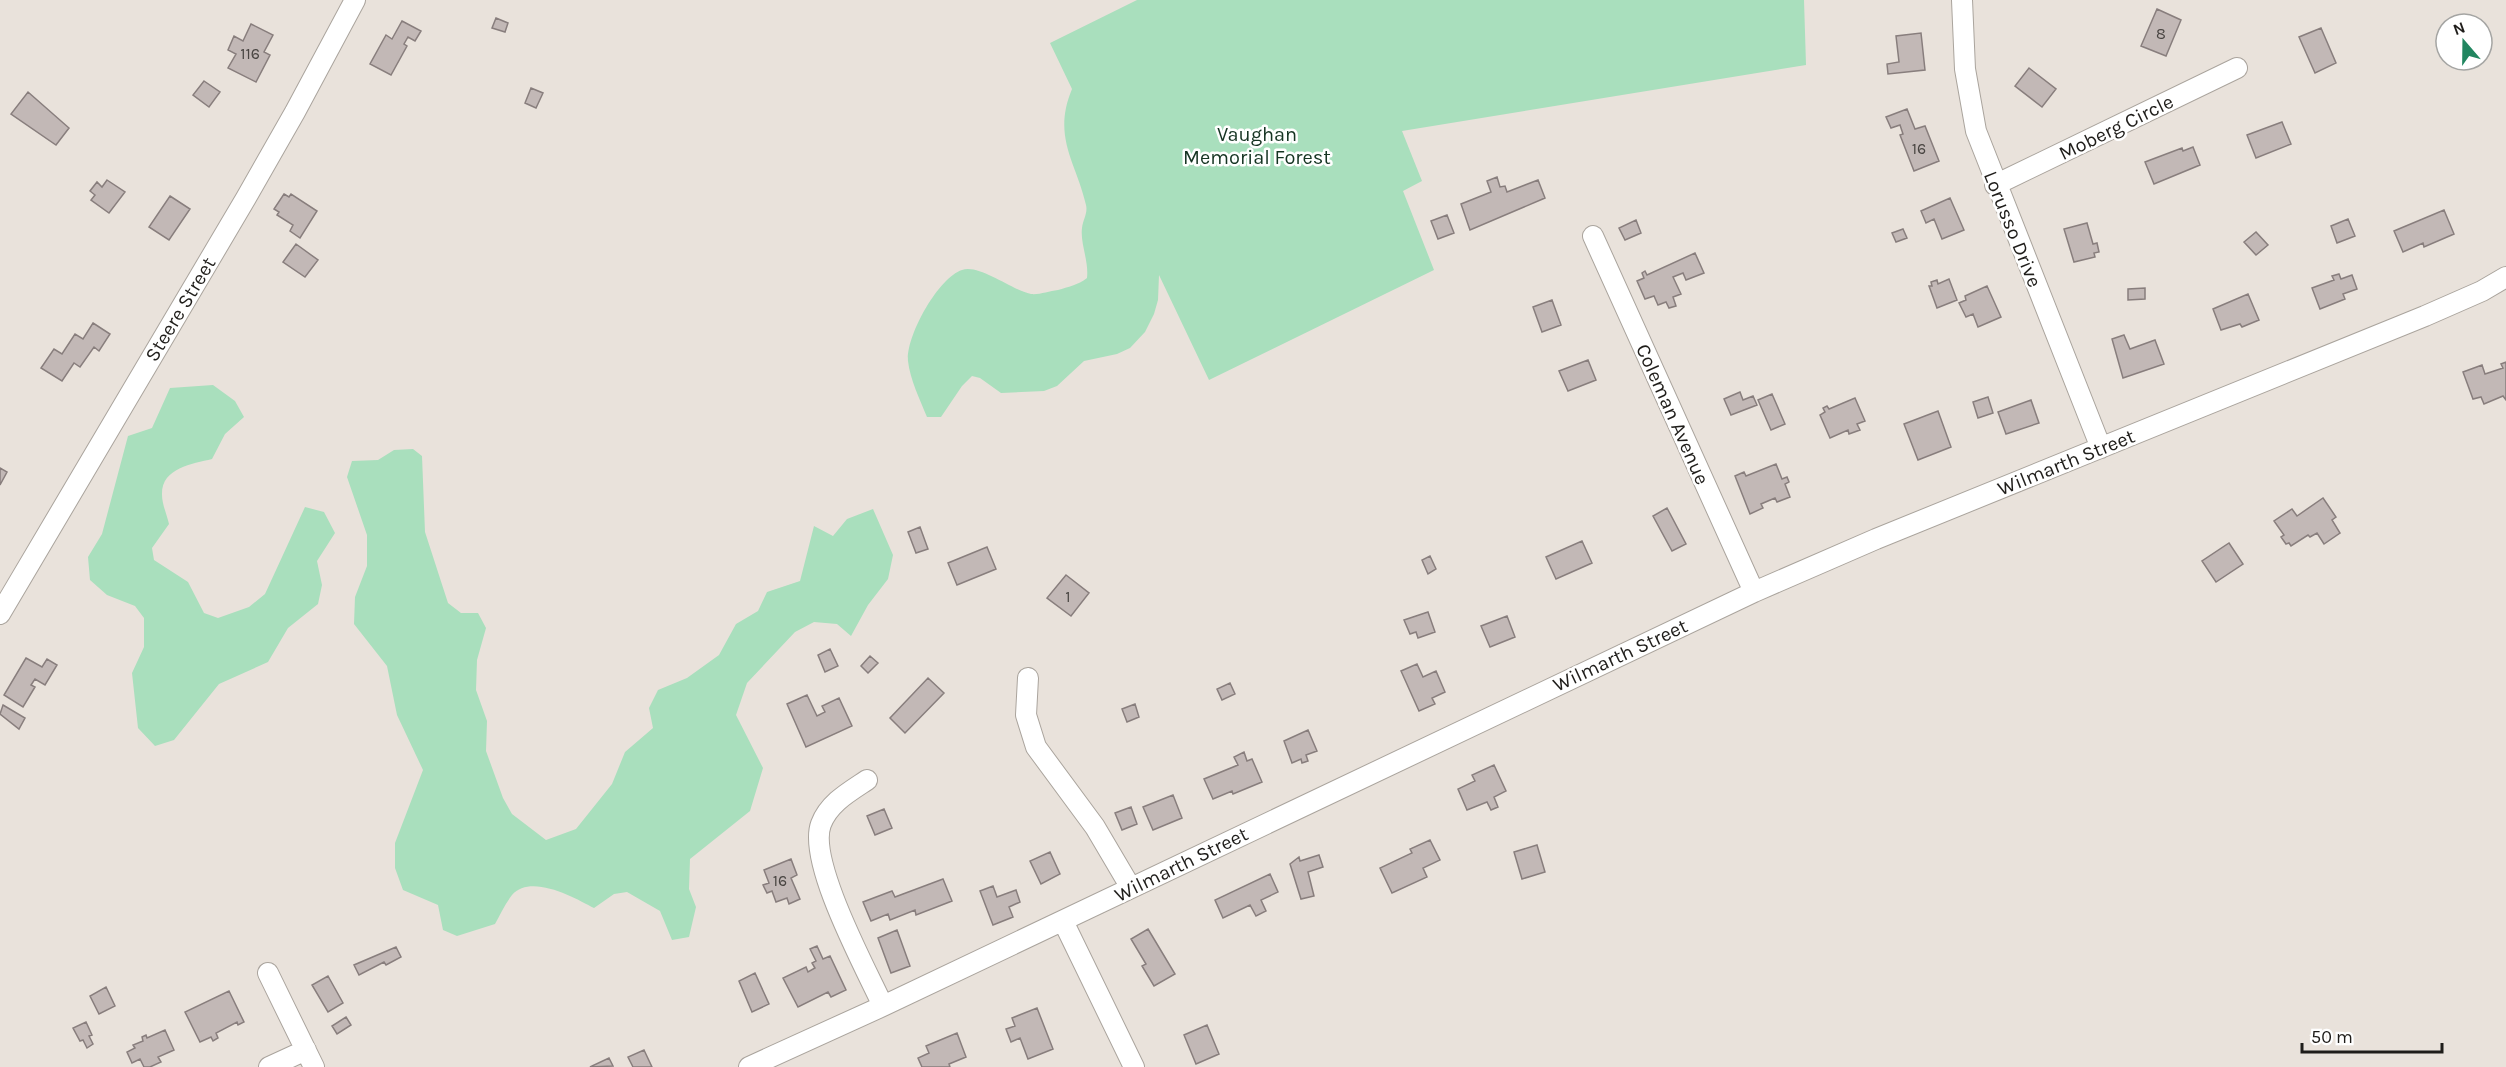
<svg xmlns="http://www.w3.org/2000/svg" width="2506" height="1067" viewBox="0 0 2506 1067" font-family="Karla,sans-serif">
<rect width="100%" height="100%" fill="#e9e2db"/>
<path fill="#a9dfbd" d="M1137,0H1804L1806,65L1402,131L1422,181L1403,191L1434,270L1209,380L1159,275L1158,300L1154,314L1145,332L1130,348L1117,354L1084,361L1057,386L1044,391L1001,393L980,378L972,376L962,386L941,417H927C920,400 910,379 908,361C906,336 938,278 962,270C980,264 1011,290 1031,294C1039,295 1049,291 1058,290C1068,287 1078,285 1087,278C1089,261 1080,243 1082,228C1083,220 1088,213 1086,205C1076,162 1052,137 1072,89L1050,43Z
M213,385L235,401L244,417L225,434L212,459C192,464 161,468 162,495C162,504 167,515 169,524L152,548L154,560L188,582L204,613L218,618L249,607L265,594L305,507L324,512L335,533L317,561L322,585L318,604L288,628L268,662L219,684L174,740L155,746L138,728L132,673L144,647V618L135,606L107,595L90,580L88,557L102,534L128,436L152,428L170,388Z
M413,449L422,456L425,532L448,603L461,613H478L486,628L477,660L476,690L487,721L486,751L503,798L512,814L546,840L576,829L612,784L625,752L653,728L649,708L658,690L687,678L719,655L736,624L758,611L767,592L800,581L814,526L833,536L847,519L873,509L893,555L888,579L868,605L851,636L837,624L814,622L795,632L747,683L736,715L763,768L750,811L690,859L689,889L696,907L689,937L672,940L660,911L627,892L614,894L594,908C575,898 531,873 512,895C505,904 500,915 495,924L457,936L443,930L438,905L403,890L395,868V843L423,770L397,715L387,666L354,624L355,597L367,566V535L347,477L352,461L378,460L394,450Z"/>
<path fill="#c2b8b6" stroke="#887e7d" stroke-width="1.5" d="M2157,9L2181,20L2166,56L2141,46Z
M496,18L508,23L505,32L492,28Z
M402,21L421,31L415,41L408,37L404,44L407,46L391,75L370,64L386,35L392,39Z
M251,24L273,35L264,52L270,55L256,82L228,68L236,54L228,50L234,36L243,41Z
M2321,28L2336,63L2315,73L2299,37Z
M1921,33L1925,70L1888,74L1887,64L1899,62L1896,36Z
M2029,68L2056,89L2042,107L2015,86Z
M204,81L220,92L209,107L193,95Z
M531,88L543,93L536,108L525,103Z
M28,92L69,128L56,145L11,114Z
M1907,109L1915,129L1925,126L1939,161L1914,171L1900,135L1903,134L1900,125L1891,128L1886,117Z
M2282,122L2291,144L2256,158L2247,135Z
M2193,147L2200,165L2154,184L2145,162L2182,148L2183,151Z
M1497,177L1500,187L1505,186L1507,192L1538,180L1545,198L1470,230L1461,204L1491,192L1487,181Z
M107,180L125,192L109,213L91,200L95,195L90,191L97,182L102,187Z
M284,194L289,197L291,194L317,211L300,238L290,231L293,225L277,215L279,212L274,209Z
M170,196L190,209L169,240L149,227Z
M1950,198L1964,230L1942,239L1934,219L1926,223L1921,211Z
M2444,210L2454,234L2424,247L2423,243L2403,252L2394,231Z
M1447,215L1454,233L1438,239L1431,221Z
M2348,219L2355,236L2337,243L2331,226Z
M1636,220L1641,233L1625,240L1619,228Z
M2087,223L2093,244L2097,243L2099,252L2094,253L2095,257L2074,262L2064,229Z
M1903,229L1907,238L1896,242L1892,233Z
M2256,232L2268,245L2256,255L2244,242Z
M296,244L318,260L305,277L283,262Z
M1695,253L1704,273L1686,280L1683,273L1673,277L1681,294L1673,297L1676,306L1669,308L1666,302L1658,305L1654,296L1645,299L1637,281L1644,278L1642,273L1645,271L1647,275Z
M2339,274L2341,279L2352,275L2357,289L2343,294L2345,299L2320,309L2312,288L2334,280L2332,276Z
M1949,279L1957,300L1937,308L1929,286H1932L1931,282L1937,280L1938,284Z
M1987,286L2001,317L1978,327L1973,314L1966,317L1959,303L1966,300L1965,296Z
M2145,288V299L2128,300V289Z
M2248,294L2259,320L2242,327L2240,324L2221,330L2213,309Z
M1552,300L1561,325L1542,332L1533,307Z
M93,323L110,334L99,351L94,347L80,367L74,363L62,381L41,368L54,349L62,354L75,334L83,339Z
M2124,335L2130,349L2155,340L2164,364L2123,378L2112,339Z
M1588,360L1596,380L1568,391L1559,371Z
M2506,362V400L2503,396L2484,404L2481,397L2473,399L2463,372L2482,365L2485,374L2503,368L2501,364Z
M1740,392L1743,400L1753,396L1757,405L1731,415L1724,399Z
M1772,394L1785,424L1771,430L1758,400Z
M1988,397L1993,413L1978,418L1973,402Z
M1855,398L1865,421L1857,424L1860,430L1849,434L1848,430L1830,438L1820,415L1825,412L1823,408L1827,406L1829,409Z
M2031,400L2039,423L2006,434L1998,412Z
M1938,411L1951,447L1918,460L1904,424Z
M1776,464L1782,479L1787,477L1789,482L1785,484L1790,497L1777,502L1775,498L1761,504L1763,508L1750,514L1735,476L1744,472L1746,476Z
M0,468L7,472L0,485Z
M2323,498L2336,517L2332,520L2340,533L2324,544L2317,533L2310,537L2308,535L2291,546L2289,543L2286,544L2281,537L2284,535L2274,521L2292,509L2297,516Z
M1667,508L1686,544L1672,551L1653,516Z
M920,527L928,549L916,553L908,532Z
M1582,541L1592,563L1556,579L1546,557Z
M2229,543L2243,564L2216,582L2202,561Z
M987,547L996,569L957,585L948,563Z
M1430,556L1436,569L1428,574L1422,560Z
M1066,575L1089,593L1071,616L1047,598Z
M1428,612L1435,632L1418,638L1416,632L1410,634L1404,620Z
M1507,616L1515,637L1490,647L1481,626Z
M830,649L838,666L825,672L818,655Z
M870,656L878,663L868,673L861,666Z
M26,658L42,667L47,659L57,665L45,685L35,679L31,685L35,687L23,707L4,695Z
M1417,664L1423,677L1436,671L1445,692L1432,698L1435,704L1419,711L1401,671Z
M928,678L944,693L905,733L890,718Z
M1230,683L1235,694L1222,700L1217,689Z
M807,695L817,716L825,712L822,706L839,698L852,726L806,747L787,704Z
M1135,704L1139,717L1127,722L1122,709Z
M3,705L25,718L19,729L0,714Z
M1308,730L1317,751L1306,755L1308,761L1302,763L1301,759L1292,763L1284,741Z
M1244,752L1247,761L1252,759L1262,782L1233,794L1232,791L1213,799L1204,779L1238,765L1234,757Z
M1494,765L1506,791L1494,797L1498,807L1491,810L1487,802L1467,810L1458,789L1475,781L1472,775Z
M1173,795L1182,818L1153,830L1143,807Z
M1131,807L1137,824L1122,830L1115,813Z
M884,809L892,828L875,835L867,816Z
M1430,840L1440,860L1423,868L1427,877L1392,893L1380,868L1412,853L1410,849Z
M1537,845L1545,872L1522,879L1514,852Z
M1050,852L1060,874L1041,884L1030,861Z
M1319,855L1323,867L1308,872L1314,896L1301,899L1290,864L1299,857L1300,861Z
M791,859L797,875L791,878L800,899L789,904L787,898L776,902L772,891L767,893L763,885L769,883L764,870Z
M1270,874L1278,892L1261,900L1266,911L1256,916L1250,905L1223,918L1215,900Z
M943,879L952,901L916,915L915,910L890,920L888,914L871,921L863,902L892,891L895,897Z
M993,886L997,897L1016,890L1020,902L1009,907L1013,917L993,925L980,891Z
M1148,929L1175,974L1154,986L1142,966L1146,964L1131,939Z
M897,930L910,966L891,973L878,938Z
M817,946L823,959L830,956L846,990L831,997L828,992L798,1007L783,978L806,967L808,972L815,968L812,963L816,961L810,949Z
M396,947L401,957L386,965L384,962L359,975L354,965Z
M755,973L769,1004L752,1012L739,981Z
M328,976L343,1003L328,1012L312,985Z
M106,987L115,1006L99,1014L90,996Z
M229,991L244,1022L238,1025L237,1022L216,1033L218,1038L213,1041L211,1037L200,1042L185,1012Z
M1037,1008L1053,1049L1028,1059L1020,1038L1011,1042L1006,1029L1015,1026L1012,1018Z
M346,1017L351,1025L337,1034L332,1026Z
M86,1022L92,1035L89,1036L93,1044L87,1048L83,1040L80,1041L73,1028Z
M1207,1025L1219,1054L1196,1064L1184,1035Z
M165,1030L174,1050L158,1057L161,1062L150,1067H144L140,1059L132,1063L127,1052L135,1048L133,1045L143,1041L142,1037L146,1035L147,1038Z
M957,1033L966,1057L949,1064L950,1067H922L918,1058L929,1053L926,1046Z
M644,1050L652,1067H633L628,1057Z
M609,1058L613,1066L590,1067Z"/>
<g fill="none" stroke-linecap="round" stroke-linejoin="round">
<g stroke="#aaa49d" stroke-width="22">
<path id="minor" d="M1962,0L1965,69L1976,131L2101,448
M1995,185L2237,68
M1593,236L1754,592
M0,614L246,198L295,112L355,0
M1028,678L1026,715L1036,747L1095,827L1131,888
M867,780C849,792 829,803 821,824C807,861 866,969 883,1006
M1063,921L1134,1067
M268,973L314,1067
M269,1067L306,1050
M749,1067L883,1006L1754,592L1876,539L2425,316L2482,291L2506,277"/>
</g>
<use href="#minor" stroke="#fff" stroke-width="20"/>
</g>
<g text-anchor="middle" stroke-width="5" stroke-linejoin="round" paint-order="stroke">
<g font-size="16" fill="#484441">
<text x="2161" y="39">8</text>
<text x="250" y="59">116</text>
<text x="1919" y="154">16</text>
<text x="1068" y="602">1</text>
<text x="780" y="886">16</text>
</g>
<g font-size="20" fill="#1f1d1a" stroke="#fff">
<text transform="translate(2116 127) rotate(-26)" y="7">Moberg Circle</text>
<text transform="translate(2013 229) rotate(68)" y="7">Lorusso Drive</text>
<text transform="translate(180 309) rotate(-59)" y="7">Steere Street</text>
<text transform="translate(1673 414) rotate(66)" y="7">Coleman Avenue</text>
<text transform="translate(2066 462) rotate(-22)" y="7">Wilmarth Street</text>
<text transform="translate(1620 655) rotate(-25)" y="7">Wilmarth Street</text>
<text transform="translate(1181 864) rotate(-26)" y="7">Wilmarth Street</text>
</g>
<g font-size="20" fill="#153422" stroke="#fff">
<text x="1257" y="141">Vaughan<tspan x="1257" dy="23">Memorial Forest</tspan></text>
</g>
</g>
<g transform="translate(2464 42) rotate(340)"><circle r="28" fill="#ffffff" stroke="#a5a5a3" stroke-width="1.5"/>
<path d="M0-4.5L10 22L0 15L-10 22Z" fill="#218660"/>
<text y="-9" font-size="16" font-weight="bold" text-anchor="middle" fill="#1f1d1a">N</text>
</g>
<path d="M2302 1043v9h140v-9" fill="none" stroke="#1f1d1a" stroke-width="3"/>
<text x="2311" y="1043" font-size="18" fill="#1f1d1a" stroke="#ffffff" stroke-width="4.5" paint-order="stroke">50 m</text>
</svg>
